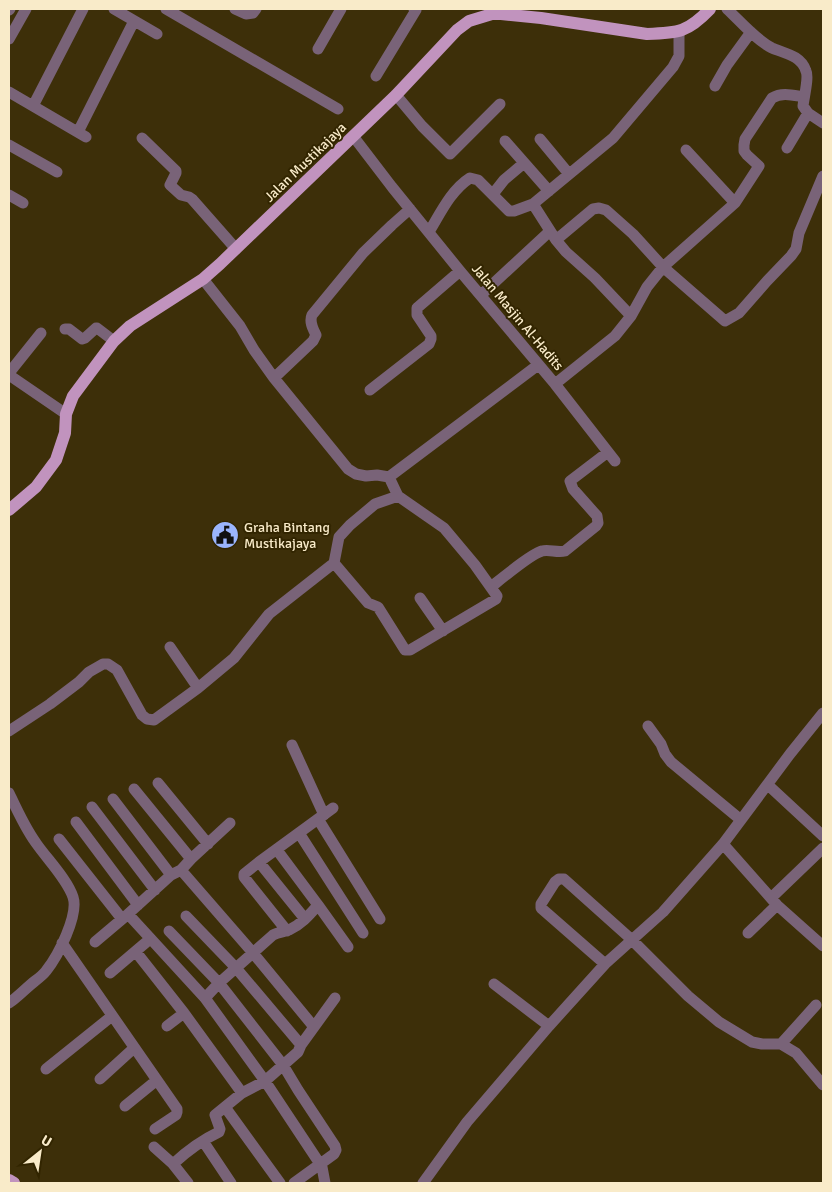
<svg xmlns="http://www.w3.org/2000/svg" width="832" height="1192" viewBox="0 0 832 1192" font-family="Signika,sans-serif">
<rect width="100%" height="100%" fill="#3d2f09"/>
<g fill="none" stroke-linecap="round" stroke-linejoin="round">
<path stroke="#796378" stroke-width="11" d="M114,9L157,34
M166,9L338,109
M235,9L246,14L253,13L256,9
M727,9C740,21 756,40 772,48C783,53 801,55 806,71C809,77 804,97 803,106L808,113L823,123
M9,10L10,9
M9,39L26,9
M318,49L341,9
M376,76L416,10L414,9
M715,86L727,65L751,32
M9,92L86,137
M396,95L422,126L450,154L500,104
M33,106L83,9
M78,132L134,21
M353,136L392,187L460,271L555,384L615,336L631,316L647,287L663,267L735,203L759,166L747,155L744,151V145L745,139L772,98C782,92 792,95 804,97
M142,138L176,171V173L170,185L181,195L189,197L192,199L236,249
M540,139L569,174
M505,141L549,191
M9,145L57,172
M787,148L808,113
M686,150L735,203
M493,194L504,180L524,163
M9,195L23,203
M429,232C440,214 451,190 470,178L478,180L509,211H514L533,204
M556,240L593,209L599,208L606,210L633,234L663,267L725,321L739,313L767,281L791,256L796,249L799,233L823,176
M203,279L240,326L254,350L274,378L348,469L356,474L366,476L377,475L389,477L538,365
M481,295L550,231
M631,316L595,278L566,252L556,240L533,204L613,138L673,67L679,56V31
M65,329H69L82,339L85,338L96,328H97L114,341
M9,373L41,333
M9,375L66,414
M274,378L313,341L316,335C313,329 309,322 312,315L363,253L392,225L410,209
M555,384L615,461
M370,390L429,344L431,339V336L417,315V308L460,271
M334,563L368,603L378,607L405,650H410L496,599L497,596L475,565L444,528L398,496L389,477
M491,587C501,579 532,553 542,551C549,549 557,553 565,551L596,526L598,523L597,516L573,489L570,481L608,452
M420,598L443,631
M170,647L198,688
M648,726L661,744L665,754L671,762L741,820
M9,731L50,704L79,682L89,672L103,664H108L117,670L142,715L147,719L154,720L198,688L234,658L269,614L334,563L339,537L350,525L375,504L398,496
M292,745L324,815
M158,783L208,844
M768,785L823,836
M134,789L191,859
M9,793C17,810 25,828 36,843C47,859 67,879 73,897C79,915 58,956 46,971C43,975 39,978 35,981C26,988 18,997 9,1003
M113,799L171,875
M92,807L155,890
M318,819L380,919
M76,822L138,905
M230,823L191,859L181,870L171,875L128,914L205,998L265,1081L322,1167L325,1183
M299,833L363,933
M59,839L122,919
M723,844L777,905L823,946
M259,862L305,919
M181,870L253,953L314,1027
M771,898L823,848
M318,905L348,947
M186,916L236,968L301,1045
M169,931L219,983L283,1065L298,1090L335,1146L336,1150L334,1154L294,1183
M287,931L244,877V874L259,862L333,808
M748,933L777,905
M95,942L127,915
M62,943L177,1109V1112L176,1115L155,1129
M136,952L184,1013
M605,964L541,908V904L555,882L559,879H564L631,939L688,996L719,1022L752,1042L762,1044H781L796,1053L823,1085
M110,973L150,939
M494,984L549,1026
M205,998L219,983L273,935C278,932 284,932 289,930C302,924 310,914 318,905L277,850
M167,1026L184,1013L242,1093L265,1081L298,1052L301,1045L335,998
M781,1044L816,1005
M46,1069L112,1016
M100,1079L134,1048
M125,1106L157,1080
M225,1107L280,1183
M203,1141L231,1183
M154,1147L173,1164L188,1183
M173,1164C187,1151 202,1140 219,1132L220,1129L215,1115L242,1093
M423,1183L467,1122L549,1026L605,964L663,912L723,844L790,754L823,713"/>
<path stroke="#c193be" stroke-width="12" d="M9,510L36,487L56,460L65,433L66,414L73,396L114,341L130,326L203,279L220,264L396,95L457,30L469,21L492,14H501L541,18L647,34C679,33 688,32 710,9
M9,1180L14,1183"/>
</g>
<defs>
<g id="civic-disc" transform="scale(1.4375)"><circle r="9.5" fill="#9bb5fd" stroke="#322500"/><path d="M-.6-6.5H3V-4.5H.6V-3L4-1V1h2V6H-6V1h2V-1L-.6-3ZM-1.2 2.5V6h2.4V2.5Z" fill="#111"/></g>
</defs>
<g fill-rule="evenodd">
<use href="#civic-disc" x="225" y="535"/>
</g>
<g text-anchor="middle" stroke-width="4" stroke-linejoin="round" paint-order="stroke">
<g font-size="14" fill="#f9ebc9" stroke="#322500">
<text transform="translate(305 162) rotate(-44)" y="5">Jalan Mustikajaya</text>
<text transform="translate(518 317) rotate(50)" y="5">Jalan Masjin Al-Hadits</text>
</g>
<g font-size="14" fill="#f9ebc9" stroke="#322500" text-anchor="start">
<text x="244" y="532">Graha Bintang<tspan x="244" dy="16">Mustikajaya</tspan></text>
</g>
</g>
<rect width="832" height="1192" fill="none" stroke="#f9ebc9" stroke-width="20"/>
<g transform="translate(40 1152) rotate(30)" stroke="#322500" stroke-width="4" paint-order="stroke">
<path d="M0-4L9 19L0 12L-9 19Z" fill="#f9ebc9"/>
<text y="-8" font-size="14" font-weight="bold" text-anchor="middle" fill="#f9ebc9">U</text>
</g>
</svg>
